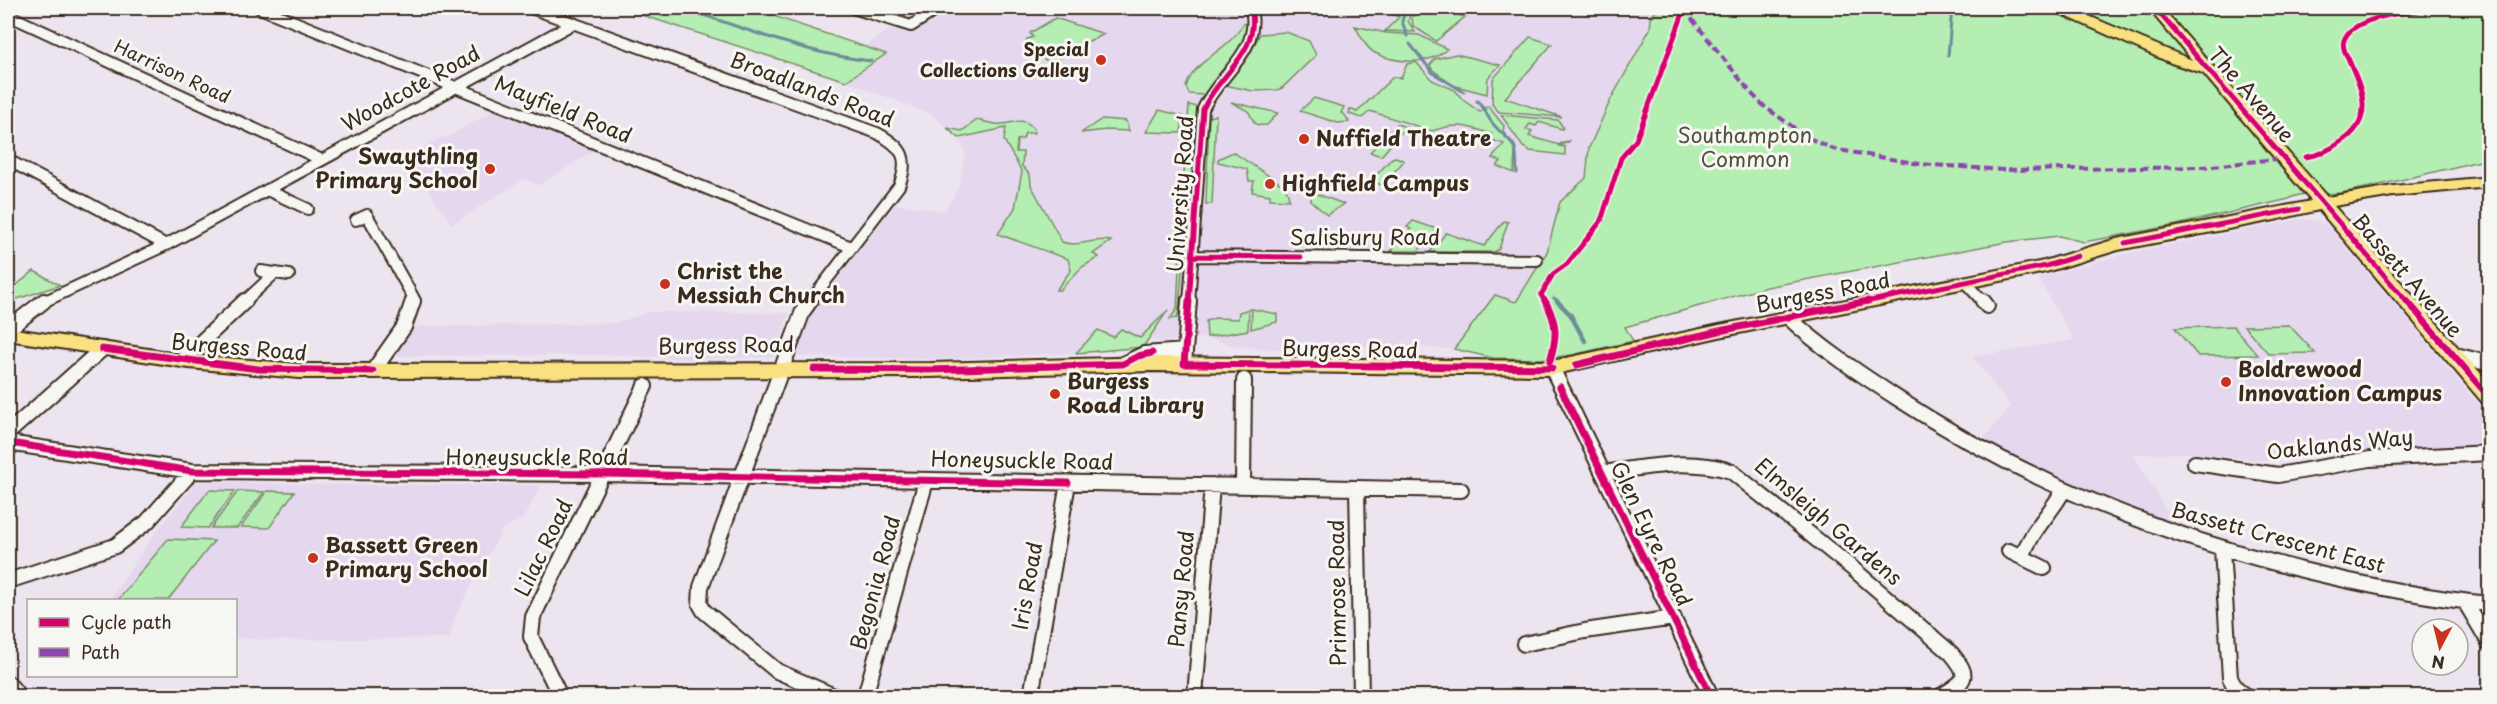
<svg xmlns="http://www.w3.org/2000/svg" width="2497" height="704" viewBox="0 0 2497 704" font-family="'Playpen Sans',sans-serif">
<rect width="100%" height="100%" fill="#ece4ef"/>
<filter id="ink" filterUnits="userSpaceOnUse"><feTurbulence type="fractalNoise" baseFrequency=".0167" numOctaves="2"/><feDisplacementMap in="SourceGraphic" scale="12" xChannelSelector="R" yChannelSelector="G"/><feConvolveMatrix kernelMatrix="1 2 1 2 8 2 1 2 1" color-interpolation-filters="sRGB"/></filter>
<g filter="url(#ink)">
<path fill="#e5d7ed" d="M949,8H1613L1624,11L1628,8H1658L1651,18L1650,29L1611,99L1589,148L1586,178L1560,202L1547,252L1516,303L1493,358L1470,351L1420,347L1274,349L1236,346L1206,337L1163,342L1149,339L1143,347L1076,353L939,359L794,356L808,316L895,204L945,211L958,189L966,153L959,138L931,114L846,81L885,54L865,46L897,25L915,30Z
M495,110L595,150L539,185L524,179L452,224L407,158L442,137L446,138Z
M2303,219L2317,221L2329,227L2489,417V446L2352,449L2271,461L2195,453L2133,454L2175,525L2090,492L1982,440L2011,407L1973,357L2074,340L2038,278L2129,253Z
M649,312L789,313L775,357L693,359L620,355L395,356L414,327L616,323Z
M197,482L348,485H541L523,519L503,528L455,616L450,638L269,640L236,638V600H110L152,537Z"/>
<path fill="#b5eeb2" stroke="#788c68" stroke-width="1.5" d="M620,8H750L886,54L846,81Z
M1402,8H1413L1408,21L1415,32L1385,31L1399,17L1394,15Z
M1417,8H1454L1449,12L1465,17L1436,41L1413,26L1412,18Z
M1658,8H2489V159C2439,170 2390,184 2340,193C2325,195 2301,191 2289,199L2176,225L2084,242L2059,236L2007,242L1767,287L1625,327L1633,341L1572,355L1540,359L1493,358L1454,349L1495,295L1516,302L1547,252L1560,202L1586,178L1589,148L1611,99L1650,29L1651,18Z
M1055,18L1104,34C1090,43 1062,46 1057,64L1024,52L1031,46L1026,43L1027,39L1033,37L1030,33Z
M1249,22C1243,52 1223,72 1204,95L1189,94L1186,87C1194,59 1230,50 1243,24Z
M1355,26L1386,33L1419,35L1447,49C1429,66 1395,63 1375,53C1366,49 1360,34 1355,26Z
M1286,32L1309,41L1316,55L1282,88L1277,90L1253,91L1225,85L1249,55L1260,34Z
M1530,37L1552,44L1505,98L1562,117L1499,112L1492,104L1493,79Z
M1456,54L1500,65L1488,78L1487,94L1452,85L1432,69L1430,65L1435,59Z
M1416,62L1432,80L1455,90L1463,100L1480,112L1488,106L1504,126L1503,131L1515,150L1514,173L1497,166L1501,161L1492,158L1504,144L1489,139L1492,134C1467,126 1458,122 1432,131L1370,111L1362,118L1349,114L1350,109L1357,112L1393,77L1401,78L1407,64Z
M1314,98L1344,107L1341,113L1345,115L1349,122L1338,123L1300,111Z
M1231,102L1278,113L1267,125C1252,127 1255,121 1248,111Z
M1189,105L1198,107L1193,175L1188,204L1182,203Z
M1159,110L1183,116L1181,133L1146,132Z
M1216,115L1212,204H1206L1209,117Z
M1501,115L1558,120L1563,127L1562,129L1539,122L1536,126L1530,124L1526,129L1532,131L1529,136L1559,145L1562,142L1570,141L1559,146L1565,147V155L1530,151L1523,147Z
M1102,119L1126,121L1129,131L1106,130L1081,133Z
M977,120C985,122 994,125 1002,124C1015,123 1024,116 1034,129V133H1025L1023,139L1017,140L1016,152H1023L1022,166L1030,175L1031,185L1062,242C1077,248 1096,237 1111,241L1093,254L1099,257L1082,267L1060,290H1056L1071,270L1068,259L998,234L1015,208L1022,172L1004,140L1006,128L959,138L947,128L962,131Z
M1397,124L1406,127L1381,156L1370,152Z
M1233,152L1284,186L1288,193L1289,200L1270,199V195L1252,192L1254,181H1249L1247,169L1218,162V159Z
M1396,157L1404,161L1382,185L1371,181L1392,158Z
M1311,192L1344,204L1327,215L1311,201Z
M1413,221L1437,229L1418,251H1391L1411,229L1407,227Z
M1504,221L1508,222L1499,249L1494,252H1430L1446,233L1484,246Z
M1181,230L1185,235L1179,309L1177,318L1170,319L1177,309Z
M34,271L60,285L8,302V292Z
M1249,309L1248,330L1207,337L1206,321L1215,318L1238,319L1239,312Z
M1252,309L1277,314V322L1251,329Z
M1168,310L1143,347L1076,353L1098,330L1113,337L1121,329L1140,338Z
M2289,325L2315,353L2269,354L2244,326Z
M2233,326L2258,355L2198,356L2175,328Z
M209,490L235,491L208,528L181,527Z
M238,491L264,492L237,528H211Z
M267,491L294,492L269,528L241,527Z
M168,539L214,541L168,600H118Z"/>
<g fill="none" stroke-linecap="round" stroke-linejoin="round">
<path stroke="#6d8c9b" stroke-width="3" d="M682,8C745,28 805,54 871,61
M1404,8L1401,13L1404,14L1402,21L1407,36
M1410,44L1433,73L1464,92
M1948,56L1952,8
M1477,101C1486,108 1486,116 1493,124C1515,149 1516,135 1517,173
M1554,298L1559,303"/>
<path stroke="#6d8c9b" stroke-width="4.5" d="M1557,301L1570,314L1585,341"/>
<g stroke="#3b2a1e" stroke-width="14">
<path id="minor-far1" d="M260,8L851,247
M531,8L877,133C903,147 910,158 899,186L809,303
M853,8L911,26L939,8
M8,15L322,160
M8,160L166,245
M267,190L308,209
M356,220L367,215L413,297L412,303
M1193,256L1537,260
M261,271L289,275
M1965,282L1984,303
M41,303L166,245L574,23
M243,303L275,273
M1189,303L1203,109C1220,72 1261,53 1251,8"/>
</g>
<g stroke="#3b2a1e" stroke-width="18">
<path id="minor" d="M810,301L803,311L701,587L700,604L704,611L777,671L834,696
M1983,301L1987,306
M1788,317C1821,348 1859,373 1897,398C2019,478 2153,532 2294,568C2359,584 2424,598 2490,604
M8,329L44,301
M2452,354L2490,364
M182,360L245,301
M1123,364L1144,354L1185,351
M1184,364L1189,301
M1552,368L1711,696
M373,371L404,327L413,301
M8,433L102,349
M8,443L192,471L603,474L1461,490
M2195,463L2278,475L2370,459L2490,453
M1603,473C1646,467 1688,458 1731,471L1852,568L1951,653C1972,678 1965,681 1941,696
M1243,485L1244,380
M1357,488L1361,696
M2222,549L2230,678L2235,687L2246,696
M2009,551L2044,568
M2022,557C2032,529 2049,516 2063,491
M8,581L115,546L147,522L192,471
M2465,602L2490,644
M1524,644L1585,631L1674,618
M8,683L19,696
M560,696L531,637L533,617L645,386
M865,696L926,481
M1031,696L1068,483
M1195,696L1212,485"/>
</g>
<g stroke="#3b2a1e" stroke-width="4">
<path id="primary" d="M2052,8H2070L2192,60L2148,8H2162L2327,197L2393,186L2490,177V187L2393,196L2334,206L2490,384V405L2483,403L2319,210L2270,221L2118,250L2046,272L1719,337L1552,375L1152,371L930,377L299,378L189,368L8,340V328L189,355L299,364L930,363L1152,357L1552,361L1719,325L2044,261L2116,239L2311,201L2203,73L2171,63L2054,11Z"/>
</g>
<use href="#minor-far1" stroke="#f6f6f2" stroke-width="10"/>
<use href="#minor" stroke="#f6f6f2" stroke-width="14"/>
<use href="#primary" fill="#f9e181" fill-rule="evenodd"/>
<path stroke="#8e44ad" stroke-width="4" stroke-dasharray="8 4" stroke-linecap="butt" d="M1684,9L1751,93L1765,107L1807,137L1833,149L1920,164L2004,170L2203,167L2276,159"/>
<g stroke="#f6f6f2" stroke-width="8">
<path id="cycleway-far1" d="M2155,8L2408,303
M2306,157C2320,155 2333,148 2344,140C2376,117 2361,88 2348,58C2345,53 2342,46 2344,40C2353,13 2427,10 2451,8
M2125,243L2299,209
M1193,256L1301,257
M1189,303L1203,109C1220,72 1261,53 1251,8
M1546,303L1541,295L1553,274L1567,264L1601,221L1621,158L1636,140L1685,8
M1860,303L2046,266L2078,256"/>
</g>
<g stroke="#f6f6f2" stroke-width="10">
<path id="cycleway" d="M1189,301L1184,364L1552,368
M1545,301C1558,323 1557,338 1550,361
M2407,301L2490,398
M102,349L259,369L373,371
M1576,365L1719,331L1868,301
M814,369L930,370L1123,364L1138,356L1152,353
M1560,387L1711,696
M10,443L192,471L603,474L1068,483"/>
</g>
<use href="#cycleway-far1" stroke="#d6006c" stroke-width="5"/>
<use href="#cycleway" stroke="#d6006c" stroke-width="7"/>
</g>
</g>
<g fill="#c8321e" stroke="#f6f6f2" stroke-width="2">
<circle cx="1101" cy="60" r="6"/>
<circle cx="1304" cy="139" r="6"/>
<circle cx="490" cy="169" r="6"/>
<circle cx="1270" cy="184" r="6"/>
<circle cx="665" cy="284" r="6"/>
<circle cx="2226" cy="382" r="6"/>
<circle cx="1055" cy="394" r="6"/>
<circle cx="313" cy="558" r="6"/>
</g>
<g text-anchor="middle" stroke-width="6" stroke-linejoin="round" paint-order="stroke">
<g font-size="18" font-weight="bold" fill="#3b2a1e" stroke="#f6f6f2" text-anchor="end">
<text x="1089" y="56">Special<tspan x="1089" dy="21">Collections Gallery</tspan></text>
</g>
<g font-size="18" fill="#3b2a1e" stroke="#f6f6f2">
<text transform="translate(172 72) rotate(25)" y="6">Harrison Road</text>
</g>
<g font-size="21" fill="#3b2a1e" stroke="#f6f6f2">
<text transform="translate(411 89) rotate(-29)" y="7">Woodcote Road</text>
<text transform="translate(812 90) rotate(21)" y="7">Broadlands Road</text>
<text transform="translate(2251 95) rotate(49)" y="7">The Avenue</text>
<text transform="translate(563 110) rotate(22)" y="7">Mayfield Road</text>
<text transform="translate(1181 194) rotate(-86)" y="7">University Road</text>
<text x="1365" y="245">Salisbury Road</text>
<text transform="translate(2407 276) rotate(49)" y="7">Bassett Avenue</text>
<text transform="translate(1823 293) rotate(-11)" y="7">Burgess Road</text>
<text transform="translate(726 346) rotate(-1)" y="7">Burgess Road</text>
<text transform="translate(239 348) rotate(5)" y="7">Burgess Road</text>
<text transform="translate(1350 350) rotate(1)" y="7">Burgess Road</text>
<text transform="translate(2340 445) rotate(-6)" y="7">Oaklands Way</text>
<text x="537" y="465">Honeysuckle Road</text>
<text transform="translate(1022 461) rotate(1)" y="7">Honeysuckle Road</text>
<text transform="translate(1828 522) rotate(40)" y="7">Elmsleigh Gardens</text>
<text transform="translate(1651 534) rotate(64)" y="7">Glen Eyre Road</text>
<text transform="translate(2278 538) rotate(15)" y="7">Bassett Crescent East</text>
<text transform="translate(544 548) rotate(-64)" y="7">Lilac Road</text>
<text transform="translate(876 583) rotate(-75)" y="7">Begonia Road</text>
<text transform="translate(1028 586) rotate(-80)" y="7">Iris Road</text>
<text transform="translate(1182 589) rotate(-85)" y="7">Pansy Road</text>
<text transform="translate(1338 593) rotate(-91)" y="7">Primrose Road</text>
</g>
<g font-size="21" fill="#53513c" stroke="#f6f6f2">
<text x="1745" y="143">Southampton<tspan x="1745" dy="24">Common</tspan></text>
</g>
<g font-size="21" font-weight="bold" fill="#3b2a1e" stroke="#f6f6f2" text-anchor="start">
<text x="1316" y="146">Nuffield Theatre</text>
<text x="478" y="164" text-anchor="end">Swaythling<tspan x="478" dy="24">Primary School</tspan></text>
<text x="1282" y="191">Highfield Campus</text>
<text x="677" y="279">Christ the<tspan x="677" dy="24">Messiah Church</tspan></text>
<text x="2238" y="377">Boldrewood<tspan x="2238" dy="24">Innovation Campus</tspan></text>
<text x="1067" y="389">Burgess<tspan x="1067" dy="24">Road Library</tspan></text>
<text x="325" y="553">Bassett Green<tspan x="325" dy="24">Primary School</tspan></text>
</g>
</g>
<rect width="2497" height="704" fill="none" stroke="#f6f6f2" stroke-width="30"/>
<rect x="15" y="15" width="2467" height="674" fill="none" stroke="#3b2a1e" stroke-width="2" filter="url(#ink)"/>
<rect x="27" y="599" width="210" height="78" fill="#f6f6f2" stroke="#aba49d" stroke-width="1.5"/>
<rect x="39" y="618" width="30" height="9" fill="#d6006c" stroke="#aba49d" stroke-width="1.5"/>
<text x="81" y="629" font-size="18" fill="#3b2a1e">Cycle path</text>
<rect x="39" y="648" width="30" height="9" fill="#8e44ad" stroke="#aba49d" stroke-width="1.5"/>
<text x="81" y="659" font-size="18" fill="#3b2a1e">Path</text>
<g transform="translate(2440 647) rotate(187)"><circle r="28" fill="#f6f6f2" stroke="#aba49d" stroke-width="1.5"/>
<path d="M0-4.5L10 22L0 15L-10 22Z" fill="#c8321e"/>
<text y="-9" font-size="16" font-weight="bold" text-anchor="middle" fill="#3b2a1e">N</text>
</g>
</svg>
